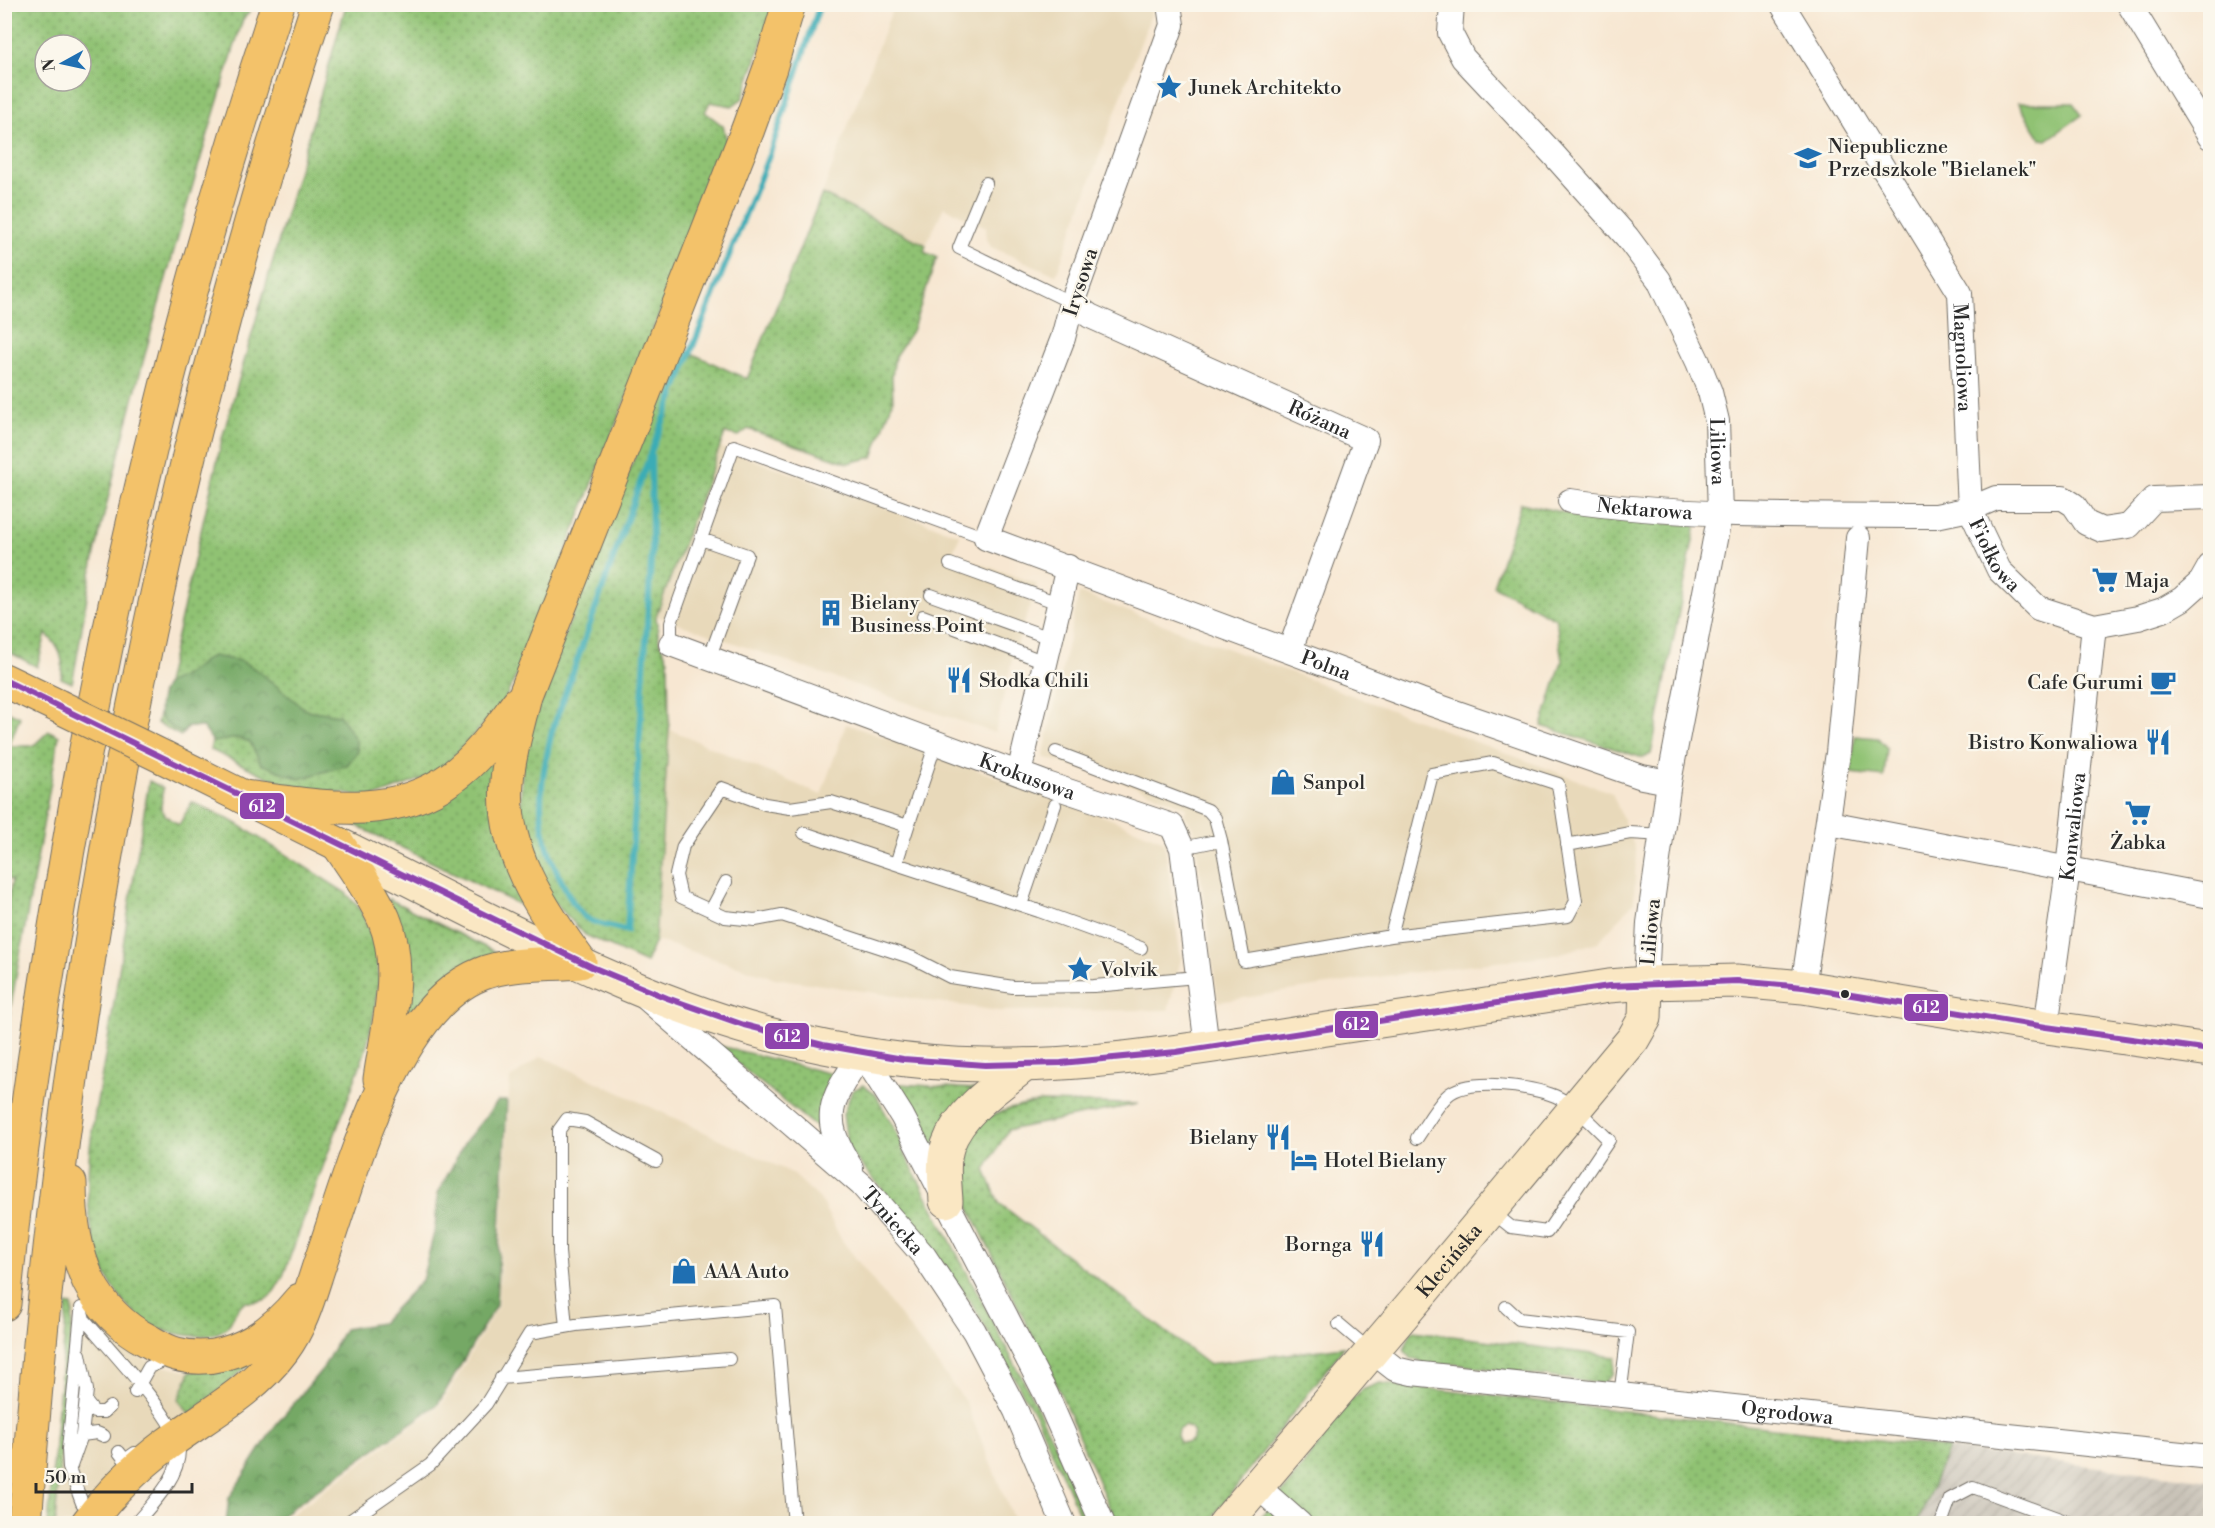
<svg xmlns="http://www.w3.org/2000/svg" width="2215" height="1528" viewBox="0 0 2215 1528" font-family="'Libre Bodoni',serif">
<defs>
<pattern id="industrial-furrows" width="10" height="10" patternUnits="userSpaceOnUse" patternTransform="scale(1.5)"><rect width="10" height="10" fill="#c9c3b8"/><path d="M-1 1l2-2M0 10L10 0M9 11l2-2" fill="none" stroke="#ada89e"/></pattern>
<pattern id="grass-dots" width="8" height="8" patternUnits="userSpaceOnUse" patternTransform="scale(1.5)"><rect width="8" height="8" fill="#90c273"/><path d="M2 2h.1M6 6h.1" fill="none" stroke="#769e5f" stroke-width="1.8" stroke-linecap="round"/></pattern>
<pattern id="forest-crowns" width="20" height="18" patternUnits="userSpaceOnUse" patternTransform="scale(1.5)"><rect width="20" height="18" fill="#74a865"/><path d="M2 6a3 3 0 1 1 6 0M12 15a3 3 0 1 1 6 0" fill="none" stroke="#5f8953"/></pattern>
</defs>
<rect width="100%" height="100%" fill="#fbf7ec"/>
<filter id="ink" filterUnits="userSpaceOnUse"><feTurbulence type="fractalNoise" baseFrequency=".0167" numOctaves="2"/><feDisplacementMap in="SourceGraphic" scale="12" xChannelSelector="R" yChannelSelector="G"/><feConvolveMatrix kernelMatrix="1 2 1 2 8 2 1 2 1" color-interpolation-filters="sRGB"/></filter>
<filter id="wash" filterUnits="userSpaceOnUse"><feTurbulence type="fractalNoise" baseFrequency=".008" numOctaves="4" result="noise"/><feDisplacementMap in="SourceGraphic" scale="24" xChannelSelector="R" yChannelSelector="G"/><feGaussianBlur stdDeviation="1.35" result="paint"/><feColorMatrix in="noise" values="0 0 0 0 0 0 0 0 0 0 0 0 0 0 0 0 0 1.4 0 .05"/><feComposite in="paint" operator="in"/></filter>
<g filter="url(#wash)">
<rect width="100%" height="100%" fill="#f7e7d2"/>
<path fill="#e8d9ba" d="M1149,4L1153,9L1056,275L991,247L987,240L986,227L944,207L926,245L822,194L894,5Z
M719,447L960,535L952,554L1037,584L1012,660L995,733L656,616Z
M1079,593L1612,793L1636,851L1634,902L1598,942L1558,954L1378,977L1218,1002L1195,836L1192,826L1184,815L1187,807L1118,780L1043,757Z
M846,724L1074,804L1164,841L1181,959L1168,1010L999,1011L775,978L655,940L669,729L821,795Z
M541,1056L792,1173L820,1199L841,1239L965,1401L1015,1523L278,1524L442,1404L498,1306L510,1079Z
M74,1305L128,1350L154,1364L190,1372V1415L77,1523L55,1524Z"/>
<path fill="url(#industrial-furrows)" d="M1948,1448L2210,1481V1523L1917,1524Z"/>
<path fill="url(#grass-dots)" stroke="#5e764f" stroke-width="1.5" fill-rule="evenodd" d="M248,5L249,13L243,19C189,193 138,368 97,545C86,591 82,637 72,683L61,678C65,660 60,647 46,634L37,667L5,650V5ZM45,45H81V81H45Z
M346,5H774L743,98L732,106L710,102L705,112L723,126L727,141L520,668L503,703L440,772L374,797L289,787L211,750L212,737L203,727H188L181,736L157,723L223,435Z
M822,194L926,245L924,252L937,257L912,331L895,356L892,377L893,400L873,457L848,463L748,429L739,436L725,433L656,616L659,641L668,660L669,729L655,940L646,963L585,935L549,897L520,824L522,764L543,690L678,347L747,379Z
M1521,503L1587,518L1696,525L1651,754L1643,758L1542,726L1562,661L1556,619L1493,586Z
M5,710L20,717L9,746H33L49,731L59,736L5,1039L4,908L7,907L12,880L4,879Z
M499,747L520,905L349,822Z
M149,781L163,788L161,808L165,815L179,825L192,802L236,823L346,893L360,909L375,943L379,979L373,1020L365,1052L283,1276C270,1299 270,1302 244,1302C232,1313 234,1320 227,1327C211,1343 165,1334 149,1324C114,1302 98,1265 91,1226C81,1167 97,1104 107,1046C121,958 135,870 149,781Z
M389,899L497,953L400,1032Z
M720,1046L836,1075L821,1128H817L718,1048Z
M901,1084L974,1089L931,1148L898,1087Z
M863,1085L875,1094L904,1146L901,1147L1027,1387L1058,1451L1089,1523H1083L1039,1422L974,1307L915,1226L848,1150L843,1114L852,1091Z
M1041,1102L1138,1104L1008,1130L985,1170L999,1203L1208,1364L1344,1347L1208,1523H1116L1059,1390L961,1191C959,1125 981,1113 1041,1102ZM1184,1426L1190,1428L1194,1433L1192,1440L1187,1443L1180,1442L1177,1436L1178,1430Z
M67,1305L72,1306L73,1311L55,1523H48Z
M1414,1331L1615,1357L1613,1373L1603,1384L1454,1364L1422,1366V1362L1412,1359L1404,1350L1411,1333Z
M262,1354L190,1415L179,1399L190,1372Z
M1380,1383L1948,1448L1917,1523L1255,1524L1288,1486L1351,1400L1362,1390Z"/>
<path fill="url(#forest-crowns)" stroke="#506a48" stroke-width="1.5" d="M212,656L241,661L257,670L306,710L339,715L354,737L358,751L347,765L299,779L261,764L250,742L238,738L213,742L203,727H188L182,733C167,725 156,720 160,702C161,695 162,689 167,684C172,680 179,679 184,676C194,670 201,662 212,656Z
M498,1101H507L496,1305L438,1404L271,1523H226L229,1498L275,1426L323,1368L344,1329L381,1323L422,1280L435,1229L438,1193L465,1142Z"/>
<path fill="#90c273" stroke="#5e764f" stroke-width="1.5" d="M2018,103H2073L2082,115L2047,140L2041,139Z
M1855,736L1878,738L1887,748L1884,777L1851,773Z"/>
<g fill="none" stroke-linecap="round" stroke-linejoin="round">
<path stroke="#3bacb6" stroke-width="6" d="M651,452L652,547L627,931C616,927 598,925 588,919C577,912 569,896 564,886C533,828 538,793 552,731L651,452L771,150L820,4"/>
</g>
</g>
<g filter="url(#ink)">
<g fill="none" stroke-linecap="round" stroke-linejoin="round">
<g stroke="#726d65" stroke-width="14">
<path id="lane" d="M986,183L959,248L1072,303
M701,539L747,555L709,659
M950,564L1058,603
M931,595L1050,638
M923,616L1045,662
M671,644V623L734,446L986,538
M1056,752L1208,810L1215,818L1221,840
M1493,763L1558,784L1576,901L1568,916L1391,936L1432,774Z
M908,826L936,743
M804,833L896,864
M1567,845L1630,833L1663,835
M1182,848L1221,840L1244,961L1391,936
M1021,905L1055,805
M711,910L726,882
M1141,948L1039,911L896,864L908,826L831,802L790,808L765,804L722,788L683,846L676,875L681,897L725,917L755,920L782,915L913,958L950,977L1013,987L1094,986L1197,977
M1417,1138C1426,1125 1435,1108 1447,1096C1467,1077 1531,1086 1555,1096C1576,1105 1593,1125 1609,1140L1547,1232L1511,1227L1491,1211
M1506,1307L1519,1319L1628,1332L1620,1396
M81,1308L84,1319C104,1343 179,1421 179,1449C180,1477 152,1504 135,1524
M81,1312L68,1449L69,1468L82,1503
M1339,1324L1371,1351
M566,1327L559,1252V1130L567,1119L585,1122L656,1161
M501,1378L729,1359
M135,1392L149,1367L170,1358
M86,1402L94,1412H104L110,1407
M82,1435L97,1433L104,1436
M119,1452L125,1460L135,1453
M71,1466L82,1435L87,1390L80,1354
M345,1524L430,1465L486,1404L530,1333L576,1325L775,1306L794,1524
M1941,1524L1950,1499L1973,1487L2073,1524"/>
</g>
<g stroke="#726d65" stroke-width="26">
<g id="street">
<path id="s1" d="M1169,4L1172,25L1072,303L1063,338L986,538L1420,700L1642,777L1669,782"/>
<path id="s2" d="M1452,4L1450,33L1463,58L1553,154L1627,237L1659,280L1698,362L1710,392L1717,421L1720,513L1669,782L1649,923L1646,983"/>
<path id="s3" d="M1782,4L1960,293L1970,509L1999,570L2038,608L2094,626L2138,618L2163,610L2182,599L2201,582L2210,566"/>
<path d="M2129,4L2210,137"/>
<path id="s4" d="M1072,303L1090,316L1366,440L1290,650"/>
<path id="s5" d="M1570,501C1691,518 1814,515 1936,516L1970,509L1996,498H2063L2074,505L2086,523L2102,530L2129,526L2154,499L2210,497"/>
<path id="s6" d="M671,644L1047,784L1172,826L1182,848L1207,1047"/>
<path d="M1019,773L1068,567"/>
<path d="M1829,823L2210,896"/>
<path d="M1803,987L1838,753L1858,538"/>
<path id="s7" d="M646,998L862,1185L924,1256L974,1331L1016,1411L1064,1524"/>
<path id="s8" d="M2046,1027L2068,869L2094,626"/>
<path d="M851,1168C818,1116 831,1100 862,1053L902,1116L1046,1394L1103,1524"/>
<path id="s9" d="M1372,1351L1395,1369L1412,1373L2210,1457"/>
<path d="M1257,1486L1300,1524"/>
</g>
</g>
<g stroke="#726d65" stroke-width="35">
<g id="secondary">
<path d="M338,844C475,911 621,995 768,1034C838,1052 912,1064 984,1065C1093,1067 1200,1048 1307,1032C1408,1017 1508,1002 1609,986L1646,983L1737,981L1803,987L2046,1027L2210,1050"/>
<path d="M946,1201C945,1183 942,1162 948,1145C960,1111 998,1086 1025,1065"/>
<path id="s10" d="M1225,1524L1424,1290L1633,1039L1645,1018L1646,983"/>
</g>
</g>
<g stroke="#726d65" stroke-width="35">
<path id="primary" d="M4,680L58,706
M165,758L338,844"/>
</g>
<g stroke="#726d65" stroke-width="35">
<path id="highway" d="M243,797C313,805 390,823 451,778C479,758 498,730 518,703
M338,844C354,868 372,892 384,919C405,968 387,1029 380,1079
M580,962C541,908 501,850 507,781C509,752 519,723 525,695L748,129L770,68L789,4
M70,1183C70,1215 75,1252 89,1282C101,1306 123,1328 147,1340C156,1345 165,1351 176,1354C225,1367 270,1337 300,1300
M4,1304C18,1156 41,1008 66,861C115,571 185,283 278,4
M25,1524C61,1008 156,496 318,4
M87,1524C110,1493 136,1467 167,1444C208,1414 252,1392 283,1350C302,1325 310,1293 320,1263C350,1179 392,1009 481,974C511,962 548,965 580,962"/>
</g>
<use href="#lane" stroke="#fff" stroke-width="12"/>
<use href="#street" stroke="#fff" stroke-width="24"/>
<use href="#secondary" stroke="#fae7c3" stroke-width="33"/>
<use href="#primary" stroke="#f3c26a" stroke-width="33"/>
<use href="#highway" stroke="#f3c26a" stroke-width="33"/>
<g stroke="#726d65" stroke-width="35" stroke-linecap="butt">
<path id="primary-bridge" d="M58,706L165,758"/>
</g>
<use href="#primary-bridge" stroke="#f3c26a" stroke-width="33"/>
<g stroke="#fbf7ec" stroke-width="10">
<path id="bus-1" d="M4,680L592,967L667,998L744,1025L823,1045L903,1059L985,1065L1061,1063L1176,1052L1609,986L1737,981L1803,987L2046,1027L2210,1050"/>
</g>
<use href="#bus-1" stroke="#8e44ad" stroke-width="6"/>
</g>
</g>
<defs>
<g id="sight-bare" transform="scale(2.07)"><path d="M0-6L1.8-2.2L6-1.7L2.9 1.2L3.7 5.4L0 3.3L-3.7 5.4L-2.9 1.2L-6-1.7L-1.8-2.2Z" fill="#1f6fb2" stroke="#fbf7ec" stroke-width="2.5" paint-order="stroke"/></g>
<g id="school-bare" transform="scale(2.07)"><path d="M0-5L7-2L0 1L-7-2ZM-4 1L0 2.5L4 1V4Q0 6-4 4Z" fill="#1f6fb2" stroke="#fbf7ec" stroke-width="2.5" paint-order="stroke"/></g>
<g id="supermarket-bare" transform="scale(2.07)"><path d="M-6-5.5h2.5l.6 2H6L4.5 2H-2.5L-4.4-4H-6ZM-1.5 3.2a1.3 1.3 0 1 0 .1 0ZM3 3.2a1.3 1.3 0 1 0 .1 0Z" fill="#1f6fb2" stroke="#fbf7ec" stroke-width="2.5" paint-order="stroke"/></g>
<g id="building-bare" transform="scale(2.07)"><path d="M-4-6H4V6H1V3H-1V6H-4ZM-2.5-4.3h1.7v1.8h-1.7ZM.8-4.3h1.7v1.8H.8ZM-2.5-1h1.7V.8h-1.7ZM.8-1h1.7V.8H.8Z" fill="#1f6fb2" stroke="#fbf7ec" stroke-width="2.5" paint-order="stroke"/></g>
<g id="restaurant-bare" transform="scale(2.07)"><path d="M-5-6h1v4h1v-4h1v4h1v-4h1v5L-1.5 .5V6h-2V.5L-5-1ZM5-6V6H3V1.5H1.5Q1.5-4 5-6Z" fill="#1f6fb2" stroke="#fbf7ec" stroke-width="2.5" paint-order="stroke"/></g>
<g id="cafe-bare" transform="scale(2.07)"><path d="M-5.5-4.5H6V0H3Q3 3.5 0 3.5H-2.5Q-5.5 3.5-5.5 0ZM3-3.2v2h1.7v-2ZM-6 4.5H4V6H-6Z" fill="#1f6fb2" stroke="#fbf7ec" stroke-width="2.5" paint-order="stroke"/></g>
<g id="shop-bare" transform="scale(2.07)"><path d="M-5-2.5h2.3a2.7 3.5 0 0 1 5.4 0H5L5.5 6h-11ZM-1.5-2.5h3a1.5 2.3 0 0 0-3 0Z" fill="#1f6fb2" stroke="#fbf7ec" stroke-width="2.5" paint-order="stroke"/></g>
<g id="hotel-bare" transform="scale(2.07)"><path d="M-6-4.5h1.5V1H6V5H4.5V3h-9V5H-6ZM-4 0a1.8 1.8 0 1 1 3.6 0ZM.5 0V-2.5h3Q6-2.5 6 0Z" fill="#1f6fb2" stroke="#fbf7ec" stroke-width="2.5" paint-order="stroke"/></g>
</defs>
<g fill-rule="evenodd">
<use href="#sight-bare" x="1169" y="87"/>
<use href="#school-bare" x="1808" y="158"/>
<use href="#supermarket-bare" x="2105" y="580"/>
<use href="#building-bare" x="831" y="613"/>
<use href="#restaurant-bare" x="959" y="680"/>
<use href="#cafe-bare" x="2163" y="682"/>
<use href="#restaurant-bare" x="2158" y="742"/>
<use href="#shop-bare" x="1283" y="782"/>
<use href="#supermarket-bare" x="2138" y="813"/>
<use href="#sight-bare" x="1080" y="969"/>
<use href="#restaurant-bare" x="1278" y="1137"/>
<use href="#hotel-bare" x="1304" y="1160"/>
<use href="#restaurant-bare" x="1372" y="1244"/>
<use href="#shop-bare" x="684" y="1271"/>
</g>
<circle fill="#2b2b2b" stroke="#fbf7ec" stroke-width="2" cx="1845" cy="994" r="5"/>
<g text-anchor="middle" stroke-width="4.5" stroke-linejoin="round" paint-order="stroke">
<g font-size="20" fill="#2b2b2b" stroke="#fbf7ec" text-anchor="start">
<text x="1189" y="94">Junek Architekto</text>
<text x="1828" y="153">Niepubliczne<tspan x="1828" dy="23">Przedszkole "Bielanek"</tspan></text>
<text x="2125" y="587">Maja</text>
<text x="851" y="609">Bielany<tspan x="851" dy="23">Business Point</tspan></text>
<text x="979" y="687">Słodka Chili</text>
<text x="2143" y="689" text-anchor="end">Cafe Gurumi</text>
<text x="2138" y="749" text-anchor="end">Bistro Konwaliowa</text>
<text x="1303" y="789">Sanpol</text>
<text x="2138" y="849" text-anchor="middle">Żabka</text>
<text x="1100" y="976">Volvik</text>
<text x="1258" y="1144" text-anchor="end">Bielany</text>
<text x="1324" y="1167">Hotel Bielany</text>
<text x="1352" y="1251" text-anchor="end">Bornga</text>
<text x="704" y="1278">AAA Auto</text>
</g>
<g font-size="20" fill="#2b2b2b" stroke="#fbf7ec">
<text transform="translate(1080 282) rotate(-72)" y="7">Irysowa</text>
<text dy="7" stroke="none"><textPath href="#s3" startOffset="404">Magnoliowa</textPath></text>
<text dy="7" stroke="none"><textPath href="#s4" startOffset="274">Różana</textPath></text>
<text dy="7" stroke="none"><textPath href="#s2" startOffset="537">Liliowa</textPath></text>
<text dy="7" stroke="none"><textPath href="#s5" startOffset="75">Nektarowa</textPath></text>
<text dy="7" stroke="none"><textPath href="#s3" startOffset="608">Fiołkowa</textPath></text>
<text dy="7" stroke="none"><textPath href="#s1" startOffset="930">Polna</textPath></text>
<text dy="7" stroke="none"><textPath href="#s6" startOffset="380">Krokusowa</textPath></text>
<text dy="7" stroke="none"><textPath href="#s8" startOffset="202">Konwaliowa</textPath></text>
<text transform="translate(1650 932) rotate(-85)" y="7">Liliowa</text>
<text dy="7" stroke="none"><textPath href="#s7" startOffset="333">Tyniecka</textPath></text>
<text dy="7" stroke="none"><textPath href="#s10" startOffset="346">Klecińska</textPath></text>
<text dy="7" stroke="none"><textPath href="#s9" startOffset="424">Ogrodowa</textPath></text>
</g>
</g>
<g stroke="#fbf7ec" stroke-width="2">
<rect x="239" y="792" width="46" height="28" rx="6" fill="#8e44ad"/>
<rect x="1903" y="993" width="46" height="29" rx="6" fill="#8e44ad"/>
<rect x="1334" y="1010" width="45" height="29" rx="6" fill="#8e44ad"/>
<rect x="764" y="1022" width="46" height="28" rx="6" fill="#8e44ad"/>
</g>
<g font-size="16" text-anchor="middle" font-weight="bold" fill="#fff">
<text x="262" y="812">612</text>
<text x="1926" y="1013">612</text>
<text x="1356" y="1030">612</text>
<text x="787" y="1042">612</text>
</g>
<rect width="2215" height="1528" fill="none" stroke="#fbf7ec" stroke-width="24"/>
<g transform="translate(63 63) rotate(262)"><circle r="28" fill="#fbf7ec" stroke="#a8a59f" stroke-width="1.5"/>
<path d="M0-4.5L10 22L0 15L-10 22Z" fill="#1f6fb2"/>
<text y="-9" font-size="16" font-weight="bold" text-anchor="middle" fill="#2b2b2b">N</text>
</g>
<path d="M36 1483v9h156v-9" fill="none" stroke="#2b2b2b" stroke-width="3"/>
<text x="45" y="1483" font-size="18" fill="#2b2b2b" stroke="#fbf7ec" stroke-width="4.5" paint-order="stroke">50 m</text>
</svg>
